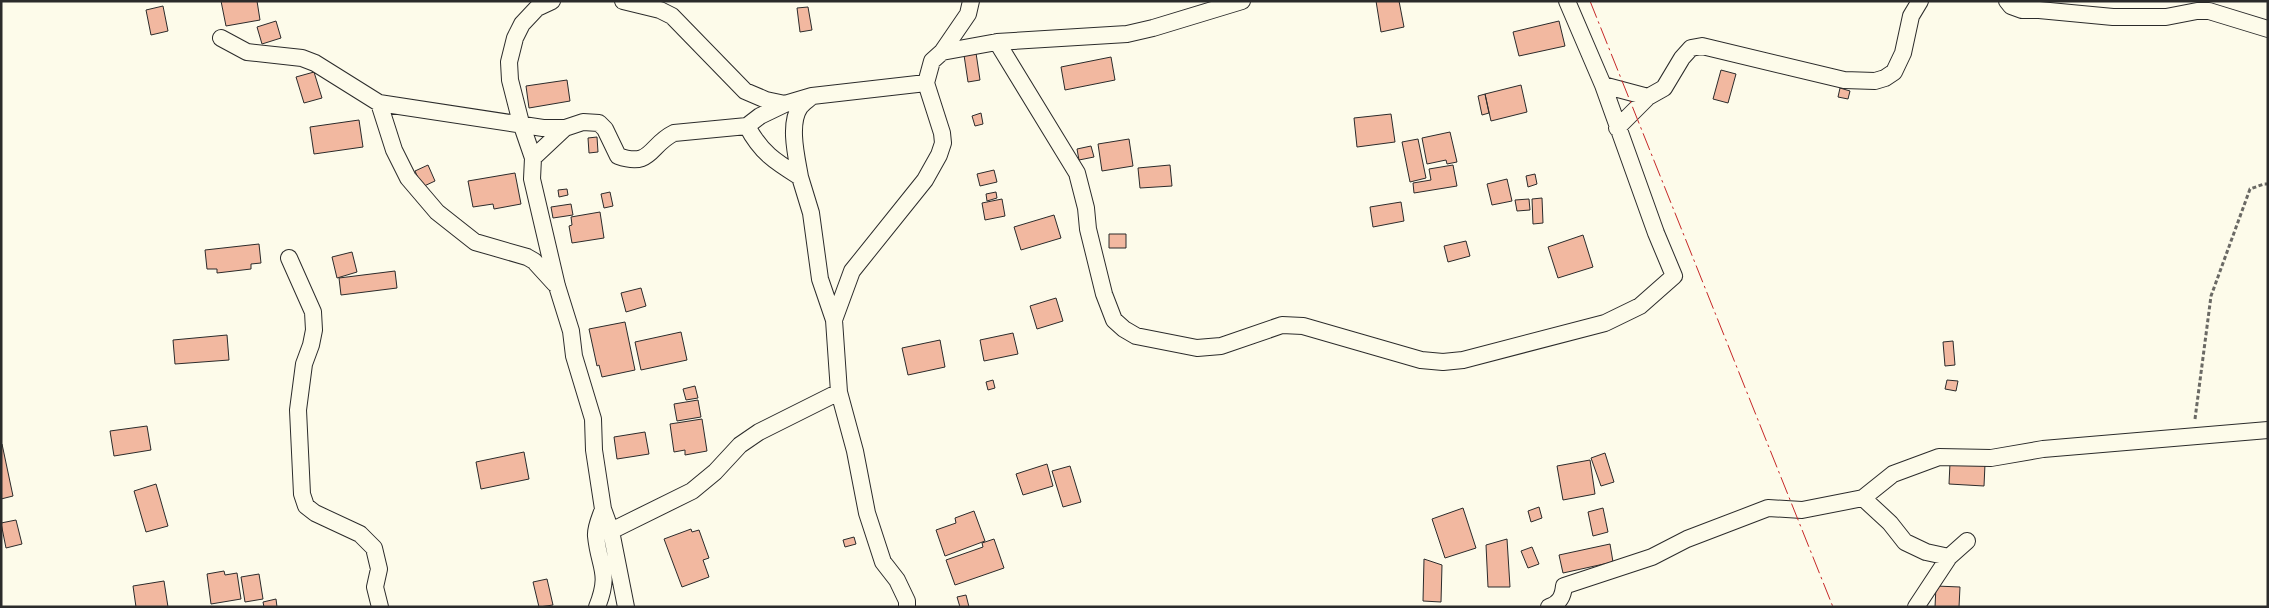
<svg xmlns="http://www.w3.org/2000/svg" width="2269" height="608" viewBox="0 0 2269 608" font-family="Overpass,sans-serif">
<rect width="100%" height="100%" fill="#fdfbea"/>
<path fill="#f2b8a0" stroke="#2b2b2b" d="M221,1H257L260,20L226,26Z
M1376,1H1399L1404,27L1381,32Z
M163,6L168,31L151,35L146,10Z
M808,7L812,30L800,32L797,8Z
M276,21L281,38L262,44L257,27Z
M1559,21L1565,46L1519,56L1513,32Z
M976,53L980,80L968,82L964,55Z
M1111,57L1115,80L1065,90L1061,67Z
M1721,70L1736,74L1728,103L1713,99Z
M314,72L322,98L304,103L296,77Z
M567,80L570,101L529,108L526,86Z
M1521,85L1527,112L1491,121L1485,94Z
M1840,88L1850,91L1848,99L1838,97Z
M1485,94L1489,113L1482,115L1478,96Z
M981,113L983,124L975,126L972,116Z
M1391,114L1395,142L1357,147L1354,118Z
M359,120L363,147L314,154L310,127Z
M1450,132L1457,162L1447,164L1446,160L1427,164L1422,138Z
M597,137L598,152L589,153L588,138Z
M1129,139L1133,166L1102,171L1098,144Z
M1418,139L1426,178L1410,182L1402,142Z
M1091,146L1094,157L1079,160L1077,149Z
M428,165L435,181L422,187L415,171Z
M1170,165L1172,186L1140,188L1138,168Z
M1453,165L1457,186L1414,193L1413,183L1431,180L1429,169Z
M994,170L997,182L980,186L977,174Z
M515,173L521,204L494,209L493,204L473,207L468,181Z
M1535,174L1537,184L1528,187L1526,176Z
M1507,179L1512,201L1492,205L1487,184Z
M567,189L568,195L559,197L558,190Z
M610,192L613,206L604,208L601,194Z
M996,192L997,198L987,201L986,194Z
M1542,198L1543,223L1533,224L1532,199Z
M1002,199L1005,216L985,220L982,203Z
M1529,199L1530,210L1517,211L1515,200Z
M1401,202L1404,221L1373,227L1370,207Z
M571,204L573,215L553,218L551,207Z
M600,212L604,238L572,243L569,226L572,225L571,217Z
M1054,215L1061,238L1021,250L1014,227Z
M1109,234H1126V248H1109Z
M1583,235L1593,267L1558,278L1548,247Z
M1466,241L1470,256L1448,262L1444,246Z
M259,244L261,263L251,264V269L217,273V269H207L205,250Z
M352,252L357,272L337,278L332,257Z
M395,271L397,288L341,295L339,278Z
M641,288L646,306L626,312L621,293Z
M1056,298L1063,321L1037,329L1030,306Z
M625,322L635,370L602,377L599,365L597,366L589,329Z
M681,332L687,360L641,370L635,342Z
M1013,333L1018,354L984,361L980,340Z
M227,335L229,360L175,364L173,340Z
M940,340L945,367L908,375L902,348Z
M1953,341L1955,365L1945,366L1943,342Z
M993,380L995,388L988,390L986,382Z
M1947,380L1958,381L1956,391L1945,389Z
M695,386L698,398L686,400L683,389Z
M698,400L701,417L677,421L674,404Z
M702,419L707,451L685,455V450L674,452L670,424Z
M147,426L151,450L114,456L110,431Z
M645,432L649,454L617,459L614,437Z
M2,444L13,496L1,499V444Z
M524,452L529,479L481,489L476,462Z
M1605,453L1614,482L1601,486L1591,458Z
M1590,460L1595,494L1563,500L1557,466Z
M1950,463L1985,464L1984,486L1949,484Z
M1047,464L1053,486L1023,495L1016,474Z
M1070,466L1081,502L1063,507L1052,471Z
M156,484L168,526L146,532L134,491Z
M1539,507L1542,518L1531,522L1528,511Z
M1463,508L1476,548L1445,558L1432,519Z
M1603,508L1608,532L1593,536L1588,512Z
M974,511L985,541L945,556L936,530L956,523L955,518Z
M16,520L22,544L6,548L1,523Z
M691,529L692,532L699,530L709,558L703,560L709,577L682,587L664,539Z
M854,537L856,544L845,547L843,540Z
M994,539L1004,568L955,585L946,560L983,547L982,543Z
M1507,539L1510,587H1488L1486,545Z
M1610,544L1613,562L1563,573L1559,555Z
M1532,547L1539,564L1528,568L1521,551Z
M1424,559L1442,565L1441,602L1423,601Z
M224,571L225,575L237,573L241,599L211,604L207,574Z
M259,574L263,599L245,602L241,577Z
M547,579L553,605L539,607L533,582Z
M164,581L168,607H136L133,586Z
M1936,586L1960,587L1959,607H1935Z
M966,595L969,607H960L957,597Z
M276,599L277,607H264L263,602Z"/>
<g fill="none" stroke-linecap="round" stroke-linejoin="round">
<g stroke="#2b2b2b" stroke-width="18">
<path id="minor" d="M552,1L537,8L522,24L515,38L509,62L510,80L521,123L533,158L532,179L557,286L571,331L574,356L593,419L594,450L603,509L611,531L626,607
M623,1L660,10L672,16L745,91L766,100L785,104
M2007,1L2011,6L2022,10H2039L2113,17H2166L2197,11H2209L2268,29
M221,38L247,52L302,58L315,63L379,103L543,128H565L583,122L599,123L605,129L618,156C652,168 649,145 674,133L747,126L760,116L785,104L812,96L926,83
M997,42L1077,173L1086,208L1088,229L1104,294L1114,320L1124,329L1136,336L1197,348L1221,346L1282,325L1303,326L1421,360L1443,362L1463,360L1605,323L1640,306L1674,276L1656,233L1603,85L1567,1
M942,52L968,14L971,1
M1603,85L1648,97
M379,103L394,150L408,178L437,212L475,242L527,257L534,261L555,284
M747,126C761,153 776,162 800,177L811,213L820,279L834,320
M1617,128L1648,97L1664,88L1682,58L1691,48L1702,46L1844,80L1875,81L1885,78L1894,72L1903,53L1911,16L1920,1
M533,158L565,128
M800,177C797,159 788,124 800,107C803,103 808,100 812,96
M289,258L313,312L314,330L311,345L304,364L298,410L302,494L306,506L315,513L360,534L374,548L379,569L375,587L380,607
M1863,498L1890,523L1905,542L1926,552L1949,557
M611,531L692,491L715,472L740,445L759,432L839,392
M597,607C611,572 599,568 596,536C595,528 600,518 603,509
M907,607V601L897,580L883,562L867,513L855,451L839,392L834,320L852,271L925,180L939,155L943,143L942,133L926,83L932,61L942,52L997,42L1127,34L1153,28L1242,1
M1549,607C1560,603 1563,596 1564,586L1652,557L1687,539L1768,508L1802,510L1863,498L1893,474L1939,457L1991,458L2043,449L2268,430
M1916,607L1949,557L1967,541"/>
</g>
<path stroke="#6a6964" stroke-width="3" stroke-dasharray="4 2.5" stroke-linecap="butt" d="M2195,419L2211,296L2250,189L2264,184H2268"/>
<use href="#minor" stroke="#fdfbea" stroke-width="16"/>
<path stroke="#c62828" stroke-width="1" stroke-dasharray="18 4 2.5 4" stroke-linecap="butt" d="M1590,1L1833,607"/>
</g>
<rect width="2269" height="608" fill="none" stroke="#2b2b2b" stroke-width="5"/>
</svg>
